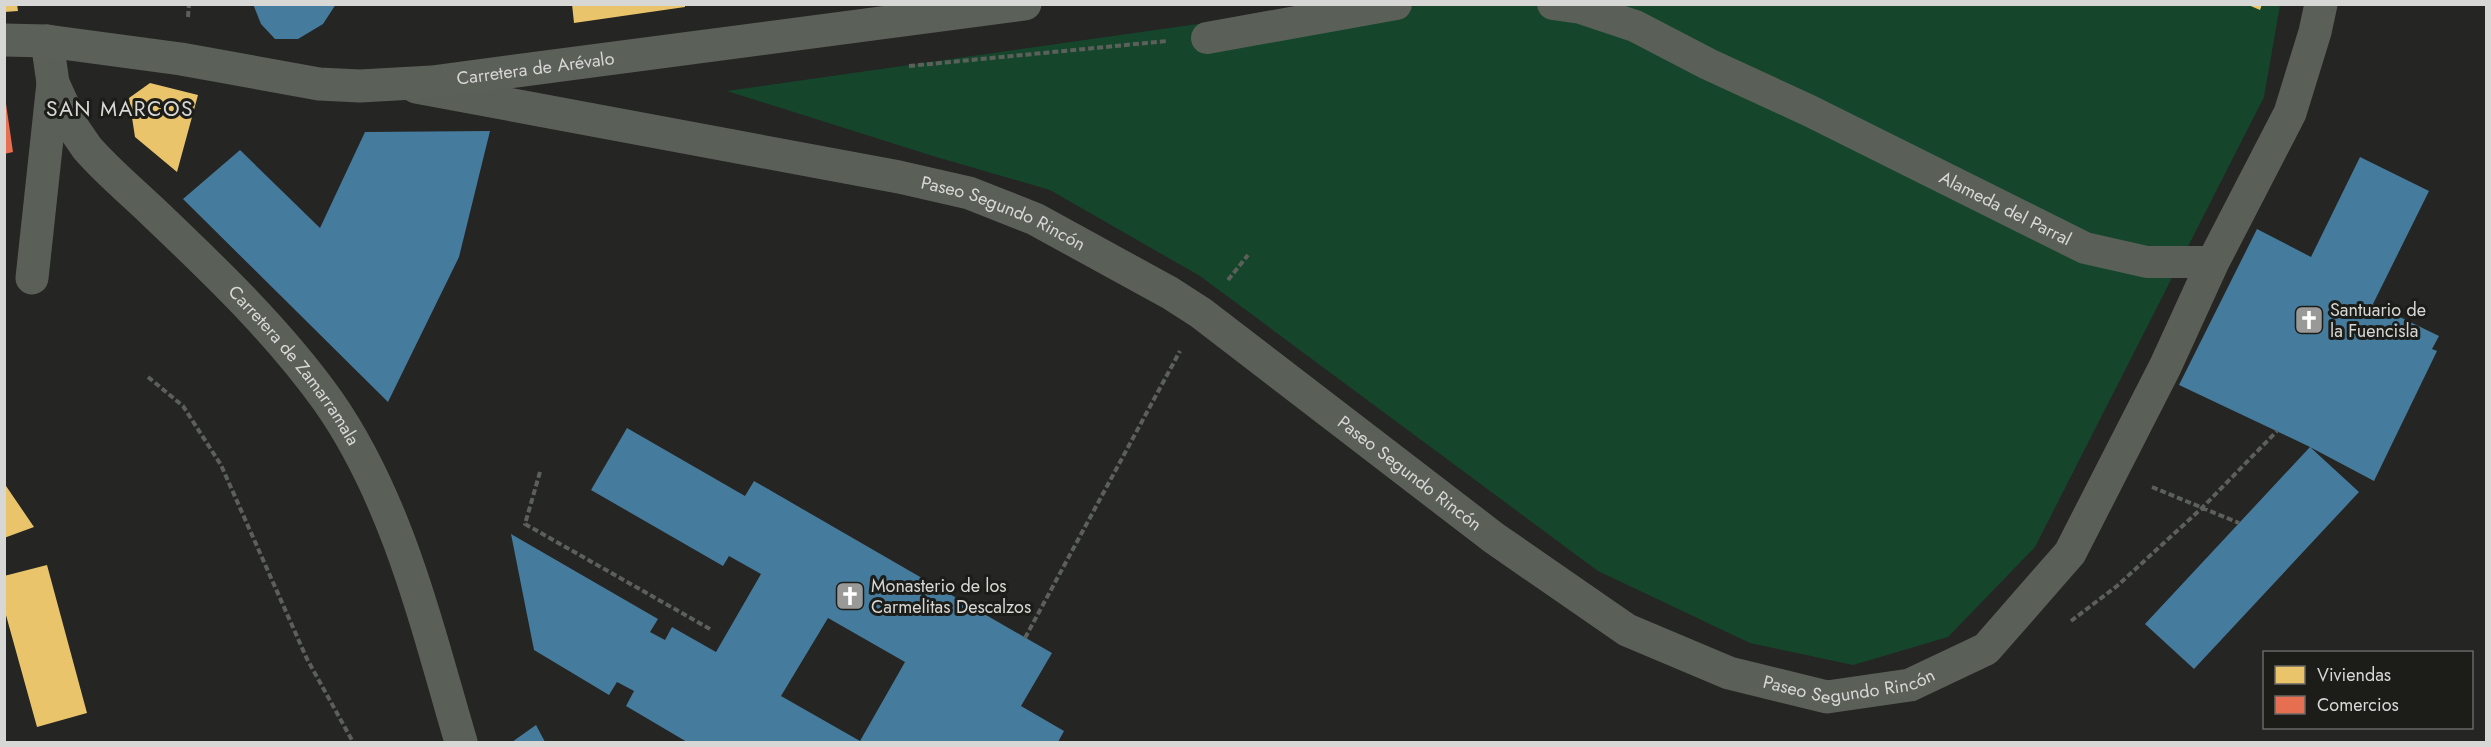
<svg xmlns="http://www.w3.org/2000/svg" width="2491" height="747" viewBox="0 0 2491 747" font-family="Jost,sans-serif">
<rect width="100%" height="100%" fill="#252524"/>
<path fill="#15462c" d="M1338,4L2280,5L2264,97L2035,547L1948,637L1853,665L1750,643L1598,571L1200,276L1050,190L933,156L727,91Z"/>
<path fill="#e9c46a" d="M4,4H17L18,11L4,12Z
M572,4H685V7L574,23Z
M2246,4H2262L2260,10Z
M150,83L198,95L177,172L135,137L129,98Z
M4,483L34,527L4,538Z
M47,565L87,713L37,727L4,608V576Z"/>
<path fill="#e76f51" d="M4,90L13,152L4,154Z"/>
<path fill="#457b9d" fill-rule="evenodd" d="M253,4H336L323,24L298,39H275L261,24Z
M490,131L459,257L388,402L183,199L240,150L320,228L365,132Z
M2360,157L2429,191L2373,304L2439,336L2432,349L2437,351L2374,481L2308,446L2179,385L2257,229L2311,257Z
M627,428L745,496L754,481L1052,653L1021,706L1064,731L1058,742H687L626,706L634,691L617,682L609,695L534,650L511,534L658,619L650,632L665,640L672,627L716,652L761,574L729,556L723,566L591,490ZM828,618L905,662L860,741L781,696Z
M2310,447L2359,492L2194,669L2145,624Z
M536,725L545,742H512Z"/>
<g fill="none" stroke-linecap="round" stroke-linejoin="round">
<path stroke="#5c605a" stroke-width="4" stroke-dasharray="6 3" stroke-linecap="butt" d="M188,17L189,4
M909,66L1167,41
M1228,280L1248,255
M148,377L183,406L221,465L307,659L353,742
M540,472L525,524L710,629
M2152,487L2239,523
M2071,621L2117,586L2202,508L2277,431
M1025,638L1180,351"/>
<g stroke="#5a6058" stroke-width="32">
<path id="s1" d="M1553,4L1581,8L1635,26L1708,64L1810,111L2085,248L2147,262H2213"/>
<path d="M1207,38L1396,4"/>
</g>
<g stroke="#5a6058" stroke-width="33">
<path id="s2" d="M416,87L899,177L969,193L1035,219L1170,293L1201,313L1494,538L1627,630L1729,673L1827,697L1910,685L1986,649L2070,553L2165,367L2213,262L2290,113L2315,32L2321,4"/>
<path d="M32,278L53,83"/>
</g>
<path stroke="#5a6058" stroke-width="33" id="s3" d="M47,41L53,83L74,129L87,148C107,171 130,190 152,211C214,270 278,331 328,401C398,501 427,627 461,742"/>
<path stroke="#5b6058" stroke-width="33" id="s4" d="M4,40L47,41L181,59L319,84L360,86L432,82L1025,4"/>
</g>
<defs>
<g id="church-square" transform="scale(1.5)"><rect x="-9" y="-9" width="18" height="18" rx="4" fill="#999997" stroke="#1c1c19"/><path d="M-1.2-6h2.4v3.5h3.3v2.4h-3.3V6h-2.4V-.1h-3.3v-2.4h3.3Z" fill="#fff"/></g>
</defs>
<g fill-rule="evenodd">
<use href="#church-square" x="2309" y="320"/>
<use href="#church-square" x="850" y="596"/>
</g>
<g text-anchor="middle" stroke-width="6" stroke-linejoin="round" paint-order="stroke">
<g font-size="18" fill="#d7d7d5" stroke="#1c1c19">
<text dy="6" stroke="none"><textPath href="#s4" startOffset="536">Carretera de Arévalo</textPath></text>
<text dy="6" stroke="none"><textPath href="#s1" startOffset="498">Alameda del Parral</textPath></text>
<text dy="6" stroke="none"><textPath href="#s2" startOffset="602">Paseo Segundo Rincón</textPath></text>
<text dy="6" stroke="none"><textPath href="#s3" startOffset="417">Carretera de Zamarramala</textPath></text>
<text dy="6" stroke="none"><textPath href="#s2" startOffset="1088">Paseo Segundo Rincón</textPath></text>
<text dy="6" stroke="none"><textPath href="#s2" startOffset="1590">Paseo Segundo Rincón</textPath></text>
</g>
<g font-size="18" fill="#d7d7d5" stroke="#1c1c19" text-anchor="start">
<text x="2330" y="316">Santuario de<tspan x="2330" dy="21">la Fuencisla</tspan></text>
<text x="871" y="592">Monasterio de los<tspan x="871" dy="21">Carmelitas Descalzos</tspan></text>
</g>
<g font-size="21" letter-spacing="1.5" fill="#d7d7d5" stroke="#1c1c19">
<text x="120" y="116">SAN MARCOS</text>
</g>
</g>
<rect width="2491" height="747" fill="none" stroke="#d7d7d5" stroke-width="12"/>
<rect x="2263" y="651" width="210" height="78" fill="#1c1c19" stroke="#676764" stroke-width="1.5"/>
<rect x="2275" y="666" width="30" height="18" fill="#e9c46a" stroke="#676764" stroke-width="1.5"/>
<text x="2317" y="681" font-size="18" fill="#d7d7d5">Viviendas</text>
<rect x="2275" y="696" width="30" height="18" fill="#e76f51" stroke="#676764" stroke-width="1.5"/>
<text x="2317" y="711" font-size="18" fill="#d7d7d5">Comercios</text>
</svg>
